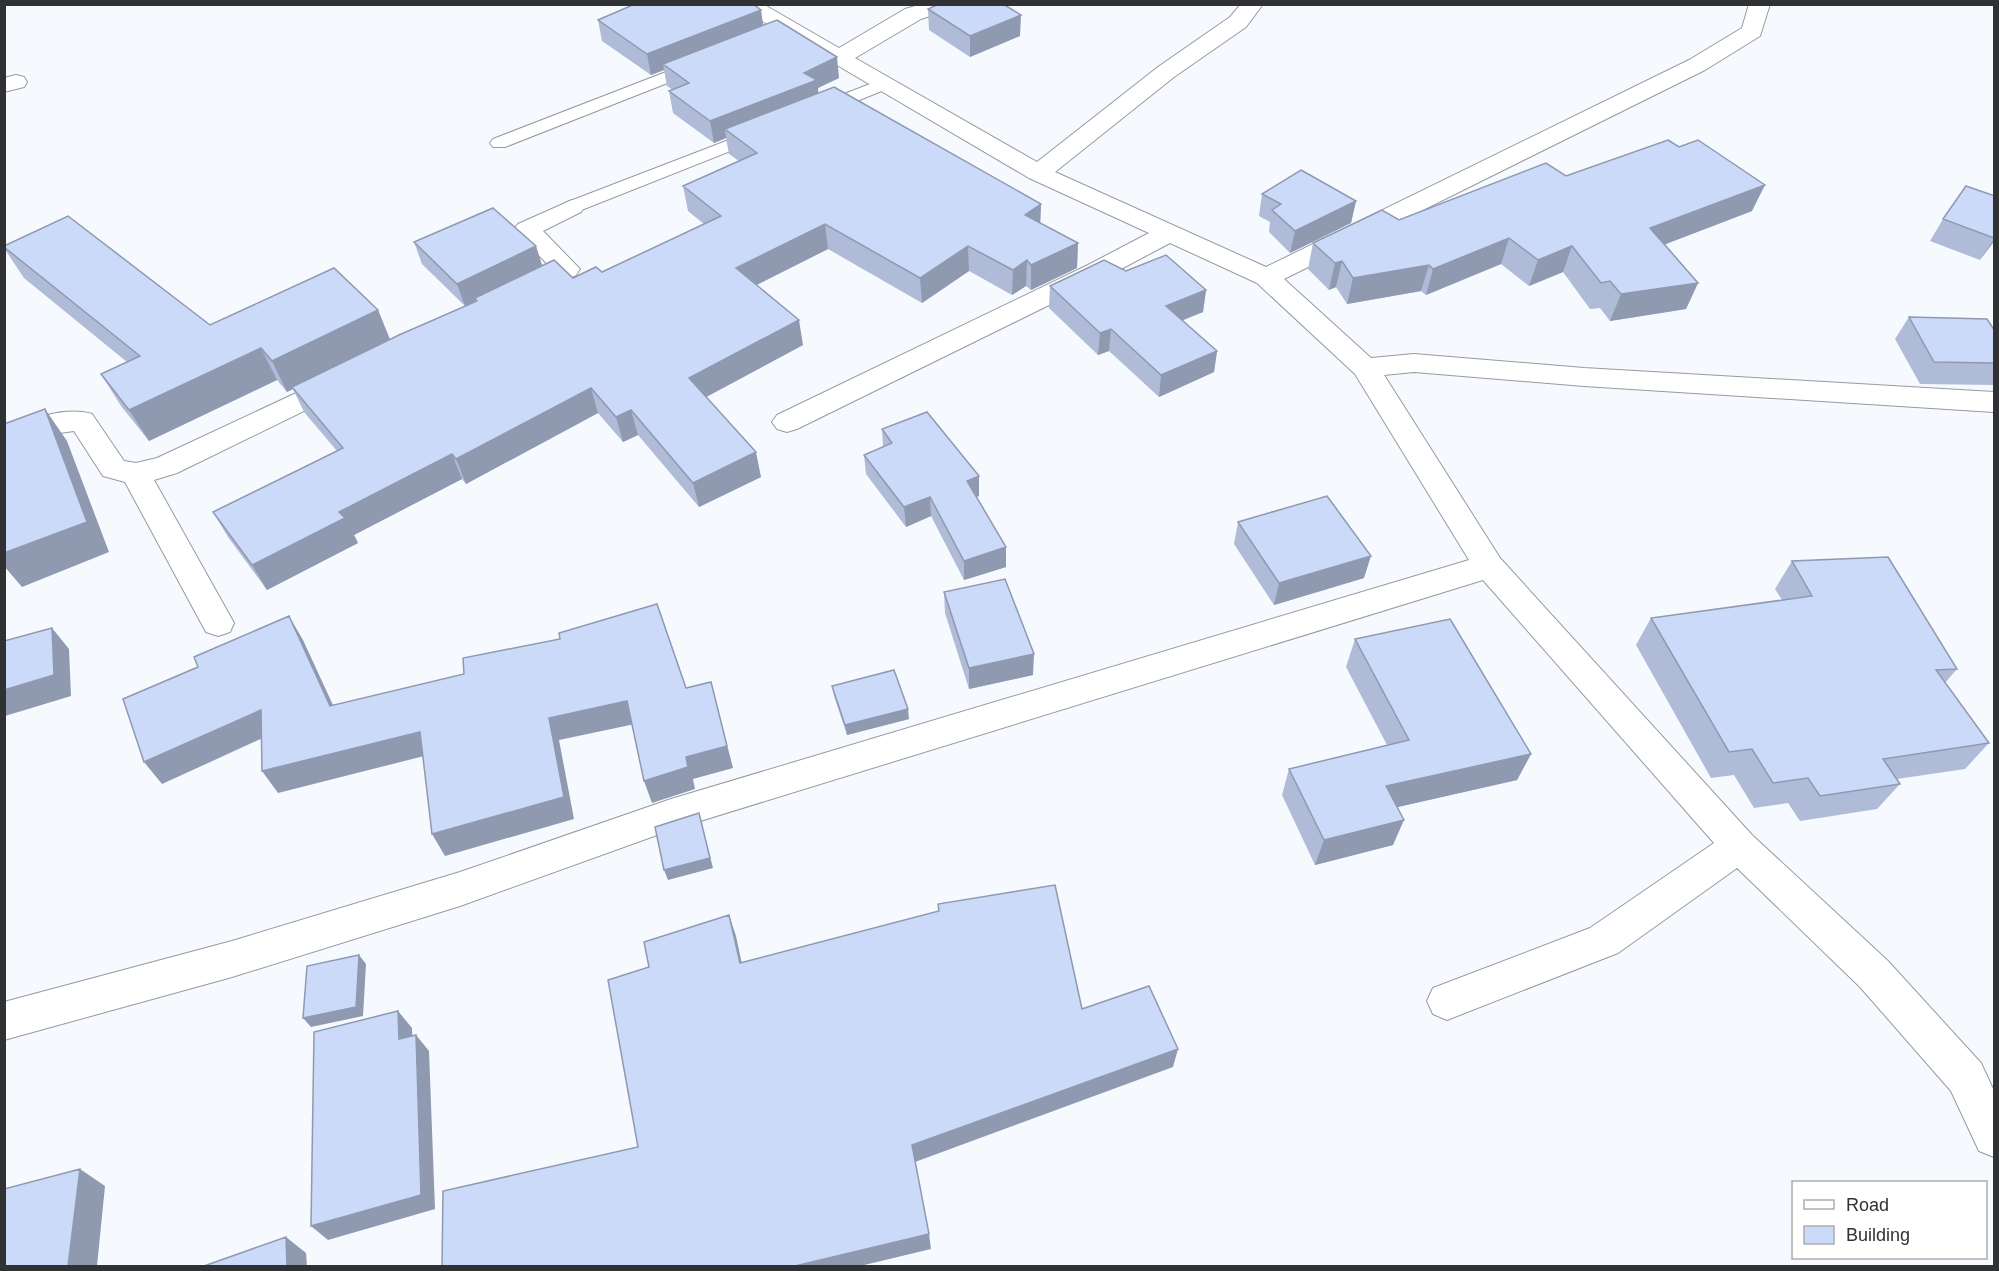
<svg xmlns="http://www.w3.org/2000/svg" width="1999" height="1271" viewBox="0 0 1999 1271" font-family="Arial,sans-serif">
<rect width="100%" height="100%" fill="#f6f9fe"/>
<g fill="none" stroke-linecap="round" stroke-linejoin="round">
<g stroke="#979aa0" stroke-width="2">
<path id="lane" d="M697,60L703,61L706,65L703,69L505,147H493L490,143L493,139Z
M883,79L889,80L892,84L889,88L825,114H813L810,110L813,106Z
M760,128L766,129L769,133L766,137L579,211H565L562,207L565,203Z"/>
</g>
<g stroke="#979aa0" stroke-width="2">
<path id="street" d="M737,4H763L839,48L905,9L922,4H957L954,8L921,19L855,58L1037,162L1158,67L1230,17L1241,4H1263L1246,27L1174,77L1055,172L1266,267L1689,60L1742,28L1749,4H1770L1760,36L1705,70L1284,279L1371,358L1414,354L1584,368L1994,392V412L1584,386L1414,372L1384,375L1500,558L1752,835L1888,961L1981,1063L1994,1091V1157L1979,1151L1951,1091L1860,987L1737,868L1618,953L1447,1020L1433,1014L1427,1001L1433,988L1590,928L1714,843L1483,580L671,830L460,906L232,977L4,1040V1002L232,941L460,872L671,799L1469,560L1355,374L1257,283L1170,243L1104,278L797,429L787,432L777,429L772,422L777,415L1086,266L1149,233L1029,178L740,8Z
M16,75L24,77L27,82L24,87L4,92V78Z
M572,200L581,202L584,207L581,212L543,231L580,269L576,275C558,284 536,301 516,296L512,290L516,284L550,267L514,229L518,224Z
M339,373L349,375L353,382L349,389L177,473L154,480L234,623L230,632L218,636L206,632L125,482L103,476L74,431L52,434L4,453V431C31,419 63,406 92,414L124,461L136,463L157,458Z"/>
</g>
<use href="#lane" fill="#fff" fill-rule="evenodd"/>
<use href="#street" fill="#fff" fill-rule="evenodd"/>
</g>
<path fill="#afbbd7" d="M928,9L1020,36L970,57L929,30Z
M598,20L763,25L839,78L818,88V93L1041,204L1040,223L1078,243L1077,268L1031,290L1026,286L1012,295L969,271L922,303L828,249L757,285L803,345L706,397L761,477L699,507L638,435L623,442L598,413L466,484L462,479L354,535L358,543L267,590L228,537L213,512L337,451L304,412L293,389L287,392L277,380L149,441L121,406L101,374L127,362L24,278L4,248V246L210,325L378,310L390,340L476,302L475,301L465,306L422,264L414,242L542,266L573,278L602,272L704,224L688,211L683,186L739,161L729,154L726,138L714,143L673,113L669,91L673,90L667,86L664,70L651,75L602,41Z
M1566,176L1752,211L1665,244L1698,283L1686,309L1610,321L1600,308L1590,309L1563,272L1529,286L1501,264L1426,295L1421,291L1347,304L1336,287L1329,290L1308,269L1313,243L1399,220Z
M1262,194L1356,201L1351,223L1290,253L1269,232L1270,222L1259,216Z
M1995,196V240L1980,260L1930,241L1943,219Z
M1126,271L1206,290L1203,312L1182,320L1217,351L1214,372L1159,397L1109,351L1098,355L1049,308L1050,286Z
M1909,317L1995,331V385L1920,384L1895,339Z
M882,429L979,496L976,497L1006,567L964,580L931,516L906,527L866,474L864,455L883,447Z
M1238,522L1364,578L1274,605L1234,544Z
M1792,561L1957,669L1945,683L1989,743L1965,769L1897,779L1900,784L1877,809L1800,821L1788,803L1754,808L1734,775L1711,778L1636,645L1651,618L1782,600L1775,589Z
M944,592L1033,675L969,689L945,613Z
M1355,639L1531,754L1517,780L1397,807L1393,845L1315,865L1282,795L1289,769L1387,745L1346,667Z
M832,686L909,719L847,735L834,696Z"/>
<path fill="#8f99af" d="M761,10L764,31L663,64L664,70L651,75L647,54Z
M1021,15L1020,36L970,57V36Z
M837,57L839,78L818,88L819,101L725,129L726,138L714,143L710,121Z
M1765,185L1752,211L1640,254L1650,228Z
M1356,201L1351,223L1290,253L1295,231Z
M1041,204L1040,229L1025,215Z
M825,224L828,249L740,293L736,268Z
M1509,238L1501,264L1426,295L1433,269Z
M1995,238V240L1980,260Z
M1078,243L1077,268L1031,290V265Z
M536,246L543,268L475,298V301L465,306L457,284Z
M968,246L969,271L922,303L920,278Z
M1572,246L1563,272L1529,286L1538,260Z
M1027,260L1026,286L1012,295L1013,270Z
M1342,261L1336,287L1329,290L1335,263Z
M1429,265L1421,291L1347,304L1353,278Z
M1698,283L1686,309L1610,321L1621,294Z
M1206,290L1203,312L1164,328L1166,306Z
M378,310L391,342L292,387L293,389L287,392L272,361Z
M799,320L803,345L695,403L689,378Z
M1111,329L1109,351L1098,355L1100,333Z
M261,348L277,380L149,441L129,410Z
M1217,351L1214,372L1159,397L1161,375Z
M591,388L598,413L466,484L456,459Z
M45,409L67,441L109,552L22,587L4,566V553Z
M631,410L638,435L623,442L616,417Z
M756,452L761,477L699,507L693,483Z
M452,454L462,479L354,535L358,543L267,590L252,565L339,512Z
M979,476V496L967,501V481Z
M930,497L931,516L906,527L904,507Z
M1006,547V567L964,580V561Z
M1371,556L1364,578L1274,605L1279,583Z
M289,616L303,640L344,729L330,706Z
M52,628L69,649L71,696L5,716L4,690Z
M1034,654L1033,675L969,689V668Z
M711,682L733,768L693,779L695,789L652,803L644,781L686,757Z
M627,701L635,724L559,740L574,819L445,856L432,834L549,718Z
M908,709L909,719L847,735L845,725Z
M261,710L276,732L162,784L144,762Z
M420,732L432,754L278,793L262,771Z
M1531,754L1517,780L1376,812L1386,786Z
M699,813L713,868L668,880L664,870Z
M1404,820L1393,845L1315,865L1324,840Z
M729,915L736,936L746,983L740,963Z
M359,955L366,964L363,1016L311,1027L303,1018Z
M398,1011L412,1028L413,1056L399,1039Z
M416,1035L429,1051L435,1209L328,1240L311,1226Z
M1178,1049L1173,1067L915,1162L912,1145Z
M80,1169L105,1186L97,1266H68Z
M929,1234L931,1249L860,1266H795Z
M286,1237L306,1253L307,1266H287Z"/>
<path fill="#ccdafa" stroke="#8f99af" stroke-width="1.5" d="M635,4H753L761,10L647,54L598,20Z
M939,4H1003L1021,15L970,36L928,9Z
M777,20L837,57L804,73L817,80L710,121L669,91L689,83L663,64Z
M834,87L1041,204L1025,215L1078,243L1031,265L1027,260L1013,270L968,246L920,278L825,224L736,268L799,320L689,378L756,452L693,483L631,410L616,417L591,388L456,459L452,454L339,512L345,518L252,565L213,512L343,448L292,387L399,335L477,301L475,298L554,260L573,278L596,267L602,272L721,216L683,186L757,153L725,129Z
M1668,140L1679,147L1698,140L1765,185L1650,228L1698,283L1621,294L1610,281L1601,283L1572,246L1538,260L1509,238L1433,269L1429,265L1353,278L1342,261L1335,263L1313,243L1382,210L1399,220L1546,163L1566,176Z
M1301,170L1356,201L1295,231L1272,210L1281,204L1262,194Z
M1966,186L1995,196L1994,238L1943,219Z
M493,208L536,246L457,284L414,242Z
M68,216L210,325L334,268L378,310L272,361L261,348L129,410L101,374L140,356L4,247V246Z
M1166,255L1206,290L1166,306L1217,351L1161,375L1111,329L1100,333L1050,286L1104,260L1126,271Z
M1909,317L1987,319L1995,331V363L1934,362Z
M45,409L87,522L4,553V424Z
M927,412L979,476L967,481L1006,547L964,561L930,497L904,507L864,455L892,443L882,429Z
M1327,496L1371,556L1279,583L1238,522Z
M1888,557L1957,669L1936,670L1989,743L1883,759L1900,784L1820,796L1808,778L1773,783L1752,749L1729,752L1651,618L1812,596L1792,561Z
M1005,579L1034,654L969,668L944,592Z
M657,604L686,688L711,682L727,746L686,757L688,767L644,781L627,701L549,718L564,797L432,834L420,732L262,771L261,710L144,762L123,699L198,667L194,657L289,616L330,706L464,674L463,658L560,639L559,633Z
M1450,619L1531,754L1386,786L1404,820L1324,840L1289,769L1409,740L1355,639Z
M52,628L54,675L4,690V641Z
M894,670L908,709L845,725L832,686Z
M699,813L710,858L664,870L655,827Z
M1055,885L1082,1009L1149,986L1178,1049L912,1145L929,1234L795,1266H442L443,1191L638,1147L608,980L649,967L644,942L729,915L740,963L939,911L938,904Z
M359,955L356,1007L303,1018L307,966Z
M398,1011L399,1039L416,1035L421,1195L311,1226L314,1032Z
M80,1169L68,1266H4V1189Z
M286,1237L287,1266H204Z"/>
<rect width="1999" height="1271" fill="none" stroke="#2f3133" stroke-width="12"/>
<rect x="1792" y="1181" width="195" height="78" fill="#ffffff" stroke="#acadad" stroke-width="1.5"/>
<rect x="1804" y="1200" width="30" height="9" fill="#ffffff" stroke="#acadad" stroke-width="1.5"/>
<text x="1846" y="1211" font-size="18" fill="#2f3133">Road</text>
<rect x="1804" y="1226" width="30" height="18" fill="#ccdafa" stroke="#acadad" stroke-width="1.5"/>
<text x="1846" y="1241" font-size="18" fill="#2f3133">Building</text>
</svg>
